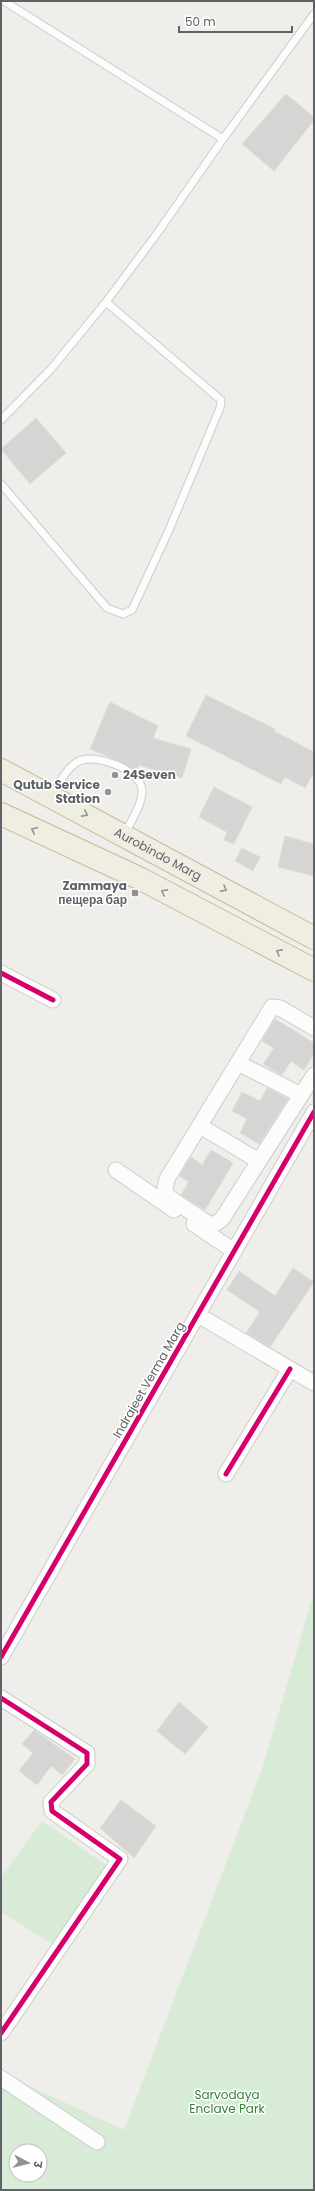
<svg xmlns="http://www.w3.org/2000/svg" width="315" height="2191" viewBox="0 0 315 2191" font-family="Poppins,'Noto Sans Devanagari',sans-serif">
<rect width="100%" height="100%" fill="#efeeea"/>
<path fill="#d8ebd6" fill-rule="evenodd" d="M314,1593V2190H1V2073L124,2130L262,1769ZM16,2151H40V2175H16Z
M42,1821L112,1869L58,1948L1,1912V1877Z"/>
<path fill="#d6d5d3" stroke="#deddd9" d="M286,94L314,117V120L274,171L242,144Z
M36,418L66,453L30,484L1,449Z
M206,695L275,729L274,731L314,752V772L305,788L285,777L281,784L186,736Z
M110,702L158,726L153,738L191,749L182,778L139,765L136,771L119,761L90,749Z
M214,787L252,807L234,844L224,840L227,832L199,817Z
M285,836L314,844V876L278,867Z
M242,848L260,857L253,871L235,861Z
M275,1019L314,1043V1054L304,1070L291,1061L282,1075L263,1064L274,1048L262,1041Z
M267,1088L288,1099L259,1144L240,1133L247,1119L232,1111L242,1092L260,1101Z
M211,1150L233,1163L205,1210L181,1195L189,1182L179,1176L191,1157L202,1165Z
M293,1268L314,1282L270,1347L246,1333L260,1312L227,1290L239,1271L275,1296Z
M179,1702L208,1727L185,1754L157,1731Z
M34,1730L75,1759L62,1775L51,1766L37,1785L19,1771L33,1753L22,1744Z
M121,1800L156,1826L134,1858L100,1828Z"/>
<g fill="none" stroke-linecap="round" stroke-linejoin="round">
<g stroke="#cbcccc" stroke-width="9">
<path id="lane" d="M4,1L223,139
M1,420L51,369L106,302L156,235L223,139L314,14
M1,484L107,608L123,614L132,610L169,530L220,408L221,400L106,302
M54,795C60,782 66,768 79,761C96,753 142,770 142,791C142,805 131,821 125,833"/>
</g>
<g stroke="#cbcccc" stroke-width="17">
<path id="street" d="M1,973L53,1000
M314,1028L280,1008L272,1007L167,1179L165,1188L167,1196L209,1224H215L222,1219L314,1075
M238,1063L301,1095
M200,1126L259,1161
M116,1170L174,1210
M194,1224L234,1251
M198,1315L314,1383
M226,1474L290,1369
M1,1657L314,1112
M1,1698L87,1753V1764L51,1802L52,1811L120,1859L1,2033
M1,2078L97,2142"/>
</g>
<g stroke="#c8b996" stroke-width="24">
<g id="highway">
<path id="s1" d="M1,770L314,938"/>
<path d="M1,814L141,879L314,970"/>
</g>
</g>
<use href="#lane" stroke="#fdfcfc" stroke-width="7"/>
<use href="#street" stroke="#fdfcfc" stroke-width="15"/>
<use href="#highway" stroke="#f0ede3" stroke-width="22"/>
<g stroke="#fff" stroke-width="8">
<path id="cycleway" d="M1,973L53,1000
M226,1474L290,1369
M1,1657L314,1112
M1,1698L87,1753V1764L51,1802L52,1811L120,1859L1,2033"/>
</g>
<use href="#cycleway" stroke="#d6006c" stroke-width="5"/>
</g>
<defs><path id="oneway-chevron" d="M-2-3.5L2.5 0L-2 3.5" fill="none" stroke-width="1.6" stroke-linecap="round" stroke-linejoin="round"/></defs>
<g stroke="#929393">
<use href="#oneway-chevron" transform="translate(85 814) rotate(28)"/>
<use href="#oneway-chevron" transform="translate(34 830) rotate(-155)"/>
<use href="#oneway-chevron" transform="translate(224 889) rotate(29)"/>
<use href="#oneway-chevron" transform="translate(164 892) rotate(-152)"/>
<use href="#oneway-chevron" transform="translate(279 952) rotate(-152)"/>
</g>
<g fill="#919496" stroke="#fff" stroke-width="1.5">
<circle cx="115" cy="775" r="4"/>
<circle cx="108" cy="792" r="4"/>
<rect x="131" y="889" width="8" height="8" rx="2"/>
</g>
<g text-anchor="middle" stroke-width="3" stroke-linejoin="round" paint-order="stroke">
<g font-size="12" font-weight="bold" fill="#5f6368" stroke="#fff" text-anchor="end">
<text x="123" y="779" text-anchor="start">24Seven</text>
<text x="100" y="789">Qutub Service<tspan x="100" dy="14">Station</tspan></text>
<text x="127" y="890">Zammaya<tspan x="127" dy="14">пещера бар</tspan></text>
</g>
<g font-size="12" fill="#5f6368" stroke="#fff">
<text dy="4" stroke="none"><textPath href="#s1" startOffset="178">Aurobindo Marg</textPath></text>
<text transform="translate(149 1380) rotate(-60)" y="4">Indrajeet Verma Marg</text>
</g>
<g font-size="12" fill="#348238" stroke="#fff">
<text x="227" y="2099">Sarvodaya<tspan x="227" dy="14">Enclave Park</tspan></text>
</g>
</g>
<rect width="315" height="2191" fill="none" stroke="#5f6368" stroke-width="4"/>
<g transform="translate(28 2163) rotate(97)"><circle r="19" fill="#ffffff" stroke="#bfc1c3"/>
<path d="M0-3L7 15L0 10L-7 15Z" fill="#919496"/>
<text y="-6" font-size="11" font-weight="bold" text-anchor="middle" fill="#5f6368">उ</text>
</g>
<path d="M179 26v6h113v-6" fill="none" stroke="#5f6368" stroke-width="2"/>
<text x="185" y="26" font-size="12" fill="#5f6368" stroke="#ffffff" stroke-width="3" paint-order="stroke">50 m</text>
</svg>
